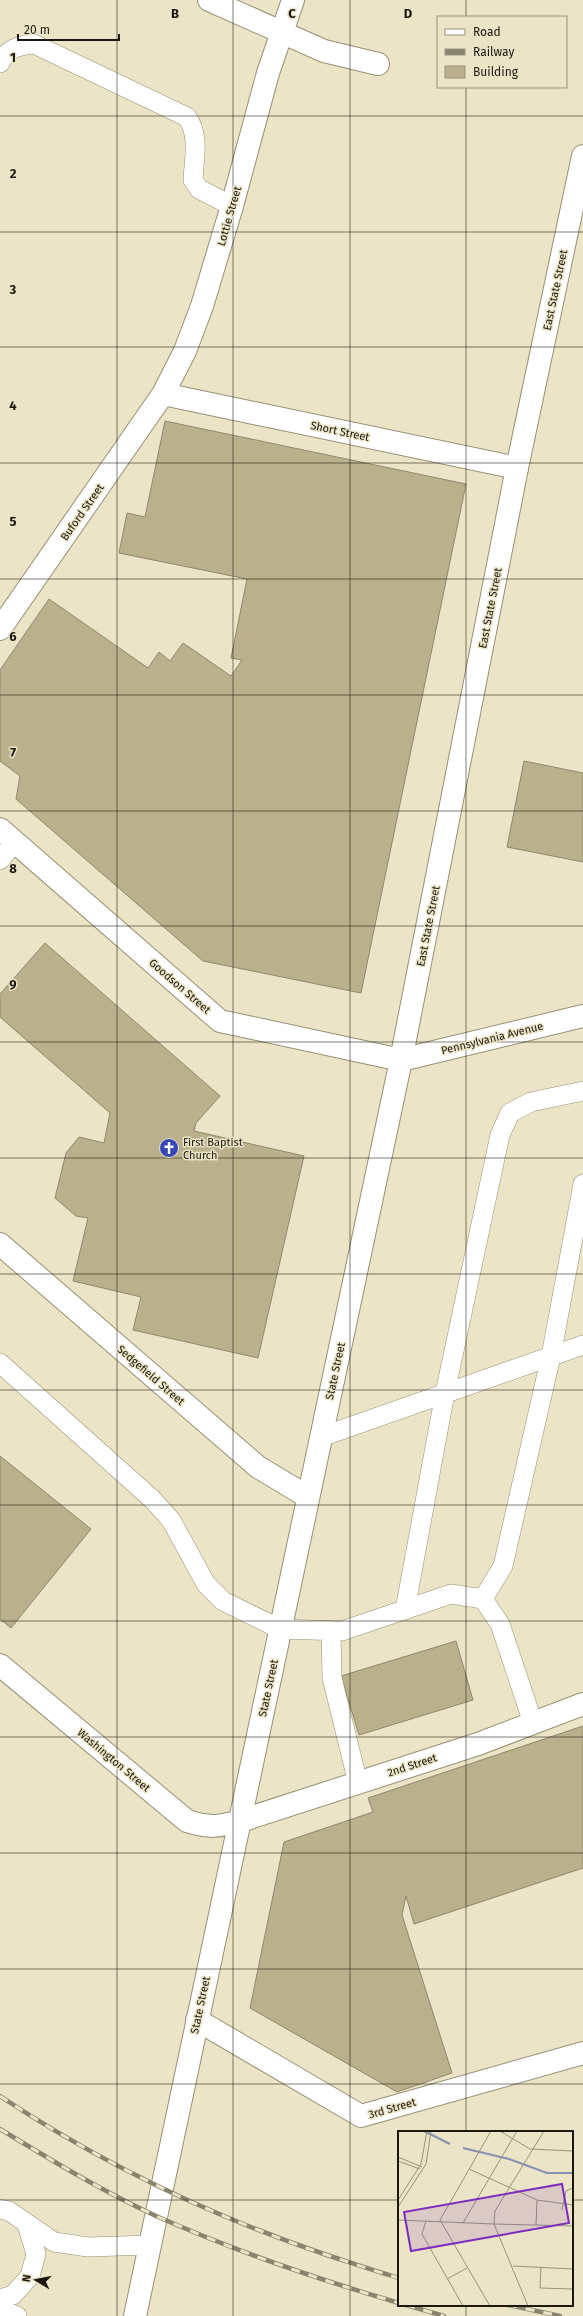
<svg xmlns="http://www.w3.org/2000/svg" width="583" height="2316" viewBox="0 0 583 2316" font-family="'Fira Sans',sans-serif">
<rect width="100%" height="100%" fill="#ebe4c6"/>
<path fill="#bab18c" stroke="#8e876b" d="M165,421L466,484L361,993L203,961L16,799L20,776L0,761V670L49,599L148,668L159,652L170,661L183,643L231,676L242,660L231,658L247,579L119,553L127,513L145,517Z
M524,761L583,773V862L507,847Z
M45,943L220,1096L196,1123L194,1131L304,1156L258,1358L133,1330L141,1297L73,1281L88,1218L76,1216L55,1198L66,1153L79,1137L104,1143L110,1113L0,1017V994Z
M0,1456L91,1529L11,1628L0,1619Z
M456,1641L473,1700L359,1735L341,1676Z
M583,1726V1868L414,1924L406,1896L402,1915L452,2073L397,2092L250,2008L284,1842L373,1812L368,1798Z"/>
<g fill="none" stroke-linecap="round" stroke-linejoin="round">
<g stroke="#979074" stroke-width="20">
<path id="lane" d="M0,63C7,49 19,45 34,44L187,117C200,136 194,158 193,180L199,189L232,206
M0,860L15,842
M0,1363L152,1499L171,1520L206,1584L223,1601L280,1629L342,1631L451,1594L483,1599L500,1624L533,1723
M321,1437L583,1345
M483,1599L503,1566L551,1356L583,1184
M405,1610L445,1393L500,1135L510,1113L531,1102L583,1091
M331,1631L332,1678L358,1783
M0,2209L9,2211L54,2242L88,2247L150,2245
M0,2299L13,2295L30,2276L36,2254L27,2225
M0,2309L17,2316"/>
</g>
<g stroke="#979074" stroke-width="24">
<path id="street" d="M209,0L324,51L378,64
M163,394L517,468
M0,629L163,394L185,351L202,306L232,206L268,73L293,0
M0,1244L258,1467L308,1497
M0,1665L187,1821C209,1828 218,1827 240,1821L478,1744L583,1704
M197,2020L361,2116L583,2053"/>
</g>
<g stroke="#979074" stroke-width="24">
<path id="secondary" d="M0,829L220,1021L401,1060L583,1016
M135,2316L401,1060L517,468L583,156"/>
</g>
<use href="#lane" stroke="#fff" stroke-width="19"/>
<use href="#street" stroke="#fff" stroke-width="22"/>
<use href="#secondary" stroke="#fff" stroke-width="22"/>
<g stroke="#8a846f" stroke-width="4.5">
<path id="rail" d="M0,2096C101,2163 209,2215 324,2254C349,2262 374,2271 399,2278
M0,2129C51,2160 102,2191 156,2216C235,2251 317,2279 399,2303
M406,2305L444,2316
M508,2305L560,2316"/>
</g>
<use href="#rail" stroke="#ebe4c6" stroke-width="3" stroke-dasharray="9" stroke-linecap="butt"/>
</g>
<path fill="none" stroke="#1a170c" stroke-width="1" stroke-opacity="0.55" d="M117,0V2316M233,0V2316M350,0V2316M466,0V17M466,87V2132M0,116H583M0,232H583M0,347H583M0,463H583M0,579H583M0,695H583M0,811H583M0,926H583M0,1042H583M0,1158H583M0,1274H583M0,1390H583M0,1505H583M0,1621H583M0,1737H583M0,1853H583M0,1969H583M0,2084H583M0,2200H399M572,2200H583M466,2305V2316"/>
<defs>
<g id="church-disc" transform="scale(1)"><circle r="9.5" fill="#3547b9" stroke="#ebe4c6"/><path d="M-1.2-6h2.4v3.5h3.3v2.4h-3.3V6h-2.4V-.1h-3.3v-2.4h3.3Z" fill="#fff"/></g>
</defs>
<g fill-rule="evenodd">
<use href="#church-disc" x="169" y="1148"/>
</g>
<g text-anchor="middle" stroke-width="3" stroke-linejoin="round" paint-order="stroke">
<g font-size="11" fill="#1a170c" stroke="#ebe4c6">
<text transform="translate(229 216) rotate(-74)" y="4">Lottie Street</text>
<text transform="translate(555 290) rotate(-78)" y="4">East State Street</text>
<text transform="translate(340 431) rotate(12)" y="4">Short Street</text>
<text transform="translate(82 512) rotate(-55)" y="4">Buford Street</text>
<text transform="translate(490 608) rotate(-79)" y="4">East State Street</text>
<text transform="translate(428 926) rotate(-79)" y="4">East State Street</text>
<text transform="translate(180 986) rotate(41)" y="4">Goodson Street</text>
<text transform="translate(492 1038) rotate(-14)" y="4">Pennsylvania Avenue</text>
<text transform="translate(335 1371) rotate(-78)" y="4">State Street</text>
<text transform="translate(151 1375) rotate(41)" y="4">Sedgefield Street</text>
<text transform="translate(268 1688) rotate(-78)" y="4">State Street</text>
<text transform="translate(114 1760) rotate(40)" y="4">Washington Street</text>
<text transform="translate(412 1765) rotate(-18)" y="4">2nd Street</text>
<text transform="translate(200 2005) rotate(-78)" y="4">State Street</text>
<text transform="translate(392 2108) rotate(-16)" y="4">3rd Street</text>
</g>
<g font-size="11" fill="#1a170c" stroke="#ebe4c6" text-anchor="start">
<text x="183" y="1146">First Baptist<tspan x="183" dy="13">Church</tspan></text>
</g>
</g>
<g transform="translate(398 2131)">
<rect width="175" height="175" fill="#ebe4c6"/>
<path fill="none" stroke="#8690b2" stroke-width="2" d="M26,0L52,13M65,17L111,28L149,42H175"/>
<path fill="none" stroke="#97927c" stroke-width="1" d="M102,0L132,18L175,20M0,26L24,36M0,30L22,38M71,38L139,69L175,74M0,69L23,33L29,0M0,76L28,33L33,0M164,79L168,60L175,57M0,89L96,93M28,90L24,103L65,175M65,92L119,0M96,93L175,95M138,94L139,69M115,135L175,138M143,136L142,157L175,158M49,148L69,137M92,175L42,89L93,0M130,175L96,93L97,80L146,0"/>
<path fill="#7b2cbf" fill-opacity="0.15" stroke="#7b2cbf" stroke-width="2" d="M164,53L171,92L13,120L6,81Z"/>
<rect width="175" height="175" fill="none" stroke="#1a170c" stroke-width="2"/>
</g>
<g font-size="13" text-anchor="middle" font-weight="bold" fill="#1a170c" stroke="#ebe4c6" stroke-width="3" stroke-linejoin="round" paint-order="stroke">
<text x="175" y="18">B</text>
<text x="292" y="18">C</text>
<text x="408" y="18">D</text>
<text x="13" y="62">1</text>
<text x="13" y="178">2</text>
<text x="13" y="294">3</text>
<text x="13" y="410">4</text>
<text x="13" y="526">5</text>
<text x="13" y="641">6</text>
<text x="13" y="757">7</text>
<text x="13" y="873">8</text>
<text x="13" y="989">9</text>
</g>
<rect x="437" y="16" width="130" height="72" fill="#ebe4c6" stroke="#97927c"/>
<rect x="445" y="29" width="20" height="6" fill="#ffffff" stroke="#97927c"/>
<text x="473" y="36" font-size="12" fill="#1a170c">Road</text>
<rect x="445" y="49" width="20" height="6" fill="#8a846f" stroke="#97927c"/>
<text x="473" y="56" font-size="12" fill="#1a170c">Railway</text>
<rect x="445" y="66" width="20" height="12" fill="#bab18c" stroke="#97927c"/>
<text x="473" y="76" font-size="12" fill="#1a170c">Building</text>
<g transform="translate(36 2280) rotate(280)" stroke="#ebe4c6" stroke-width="3" paint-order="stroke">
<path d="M0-3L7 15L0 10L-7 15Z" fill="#1a170c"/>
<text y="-6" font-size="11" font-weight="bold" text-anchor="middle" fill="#1a170c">N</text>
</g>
<path d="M18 34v6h101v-6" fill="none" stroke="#1a170c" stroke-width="2"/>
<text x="24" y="34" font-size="12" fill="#1a170c" stroke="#ebe4c6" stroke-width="3" paint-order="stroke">20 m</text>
</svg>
